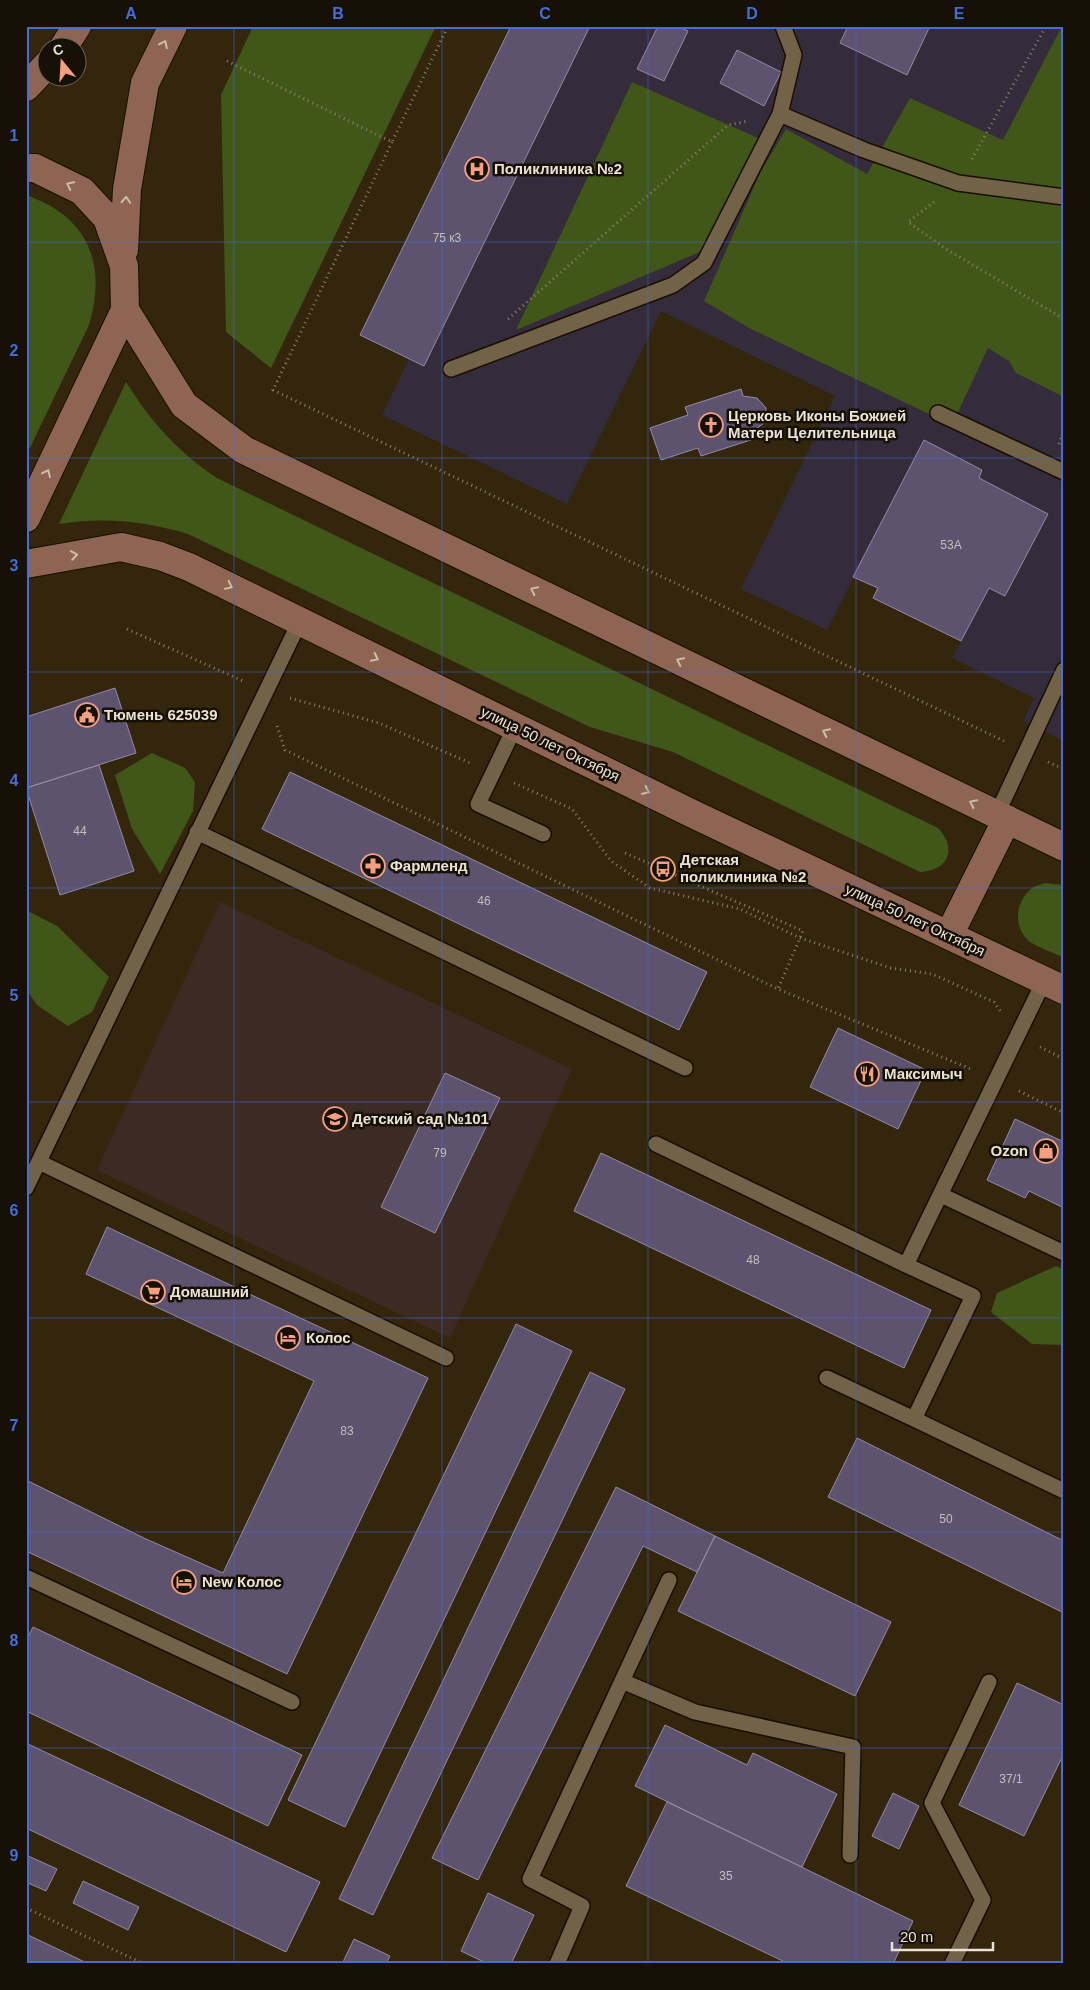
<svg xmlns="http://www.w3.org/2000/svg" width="1090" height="1990" viewBox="0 0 1090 1990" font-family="Helvetica,sans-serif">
<rect width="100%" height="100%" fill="#33260c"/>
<path fill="#3c2b22" d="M220,902L572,1069L450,1338L97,1170Z"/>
<path fill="#342b3b" d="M511,26H1064V741L1023,721L1034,698L952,658L961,641L873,598L877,588L854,577L827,630L741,589L835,396L661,311L567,504L382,415L409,359L360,335Z"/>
<path fill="#415619" d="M253,26H436L271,368L226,332L221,95Z
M1061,28L1064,29V397L1016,373L1009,361L988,348L952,425L749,328L704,301L760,173L786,129L867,174L910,98L1003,140Z
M632,82L758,138L700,252L516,330Z
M26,195C89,217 107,264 89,325L26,456Z
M126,382C151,422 178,452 217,478L938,828C958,849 948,871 920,872L673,752L590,727L188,534C144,521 104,517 59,524Z
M152,753L185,768L195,782L193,811L160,874L132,829L115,775Z
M1045,883L1064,885V958C1053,952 1038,948 1029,941C1013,927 1015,902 1031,889C1034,886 1040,885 1045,883Z
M26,910L57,926L109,977L92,1012L68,1026L37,1005L26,989Z
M1056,1266L1064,1270V1345L1032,1344L991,1312L997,1293Z"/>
<path fill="#5d536e" stroke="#948aa7" d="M511,26H590L424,366L360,335Z
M658,26H677L688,31L664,81L637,69Z
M848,26H930L907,75L840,43Z
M737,50L781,72L764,106L720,83Z
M741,389L743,396L757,398L766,408L765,422L754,431L757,438L701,456L698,448L661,460L650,428L688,415L685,407Z
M924,440L982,470L979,478L1048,514L1005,596L989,588L961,641L873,598L878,588L853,577Z
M115,688L136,753L26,788V717Z
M99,765L134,871L60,895L26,788Z
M290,772L707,972L679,1030L262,829Z
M838,1028L926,1070L898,1129L810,1087Z
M445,1073L500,1098L435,1233L381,1207Z
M1015,1119L1064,1142V1208L1029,1191L1025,1198L987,1180Z
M601,1153L931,1310L904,1368L574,1211Z
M107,1227L428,1378L287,1674L26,1551V1480L146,1539L223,1573L314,1381L86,1274Z
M516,1324L572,1351L345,1827L288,1800Z
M590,1372L625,1389L373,1915L339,1899Z
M857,1438L1064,1541V1613L828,1497Z
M616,1487L715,1536L697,1572L643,1546L478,1880L432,1858Z
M715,1536L891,1622L855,1696L678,1611Z
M33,1627L302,1755L268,1826L26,1711V1641Z
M1017,1683L1064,1705V1753L1024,1836L959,1805Z
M665,1725L747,1765L753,1753L837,1794L802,1867L635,1786Z
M26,1743L320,1882L286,1952L26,1828Z
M893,1793L919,1806L899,1849L872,1836Z
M667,1802L913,1921L893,1964H789L626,1886Z
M26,1855L57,1869L46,1891L26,1882Z
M83,1881L139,1907L128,1930L73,1903Z
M488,1893L534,1915L511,1964H488L461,1951Z
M26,1934L89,1964H26Z
M354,1939L390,1956L386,1964H342Z"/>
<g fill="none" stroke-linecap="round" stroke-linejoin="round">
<g stroke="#1a0e00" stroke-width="18">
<path id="lane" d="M780,114L864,150L958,183L1064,197
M451,369L673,285L704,263L780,114L794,55L783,26
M938,413L1064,472
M515,727L478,804L543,834
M997,814L1064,670
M197,832L685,1068
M656,1144L906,1265L1044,981
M39,1162L446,1358
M26,1188L300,621
M941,1195L1064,1253
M906,1265L973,1296L914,1419L1064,1491
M827,1378L914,1419
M26,1577L292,1702
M622,1681L695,1712L853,1747L850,1855
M557,1964L582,1906L530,1879L669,1580
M952,1964L983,1900L932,1803L989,1682"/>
</g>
<g stroke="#1a0e00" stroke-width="30">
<path id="secondary" d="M63,48L77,26
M26,87L48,64
M26,168H35L82,191L107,218L124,266L125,310L26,518
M124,250L127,189L145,83L173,26
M125,310L184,405L244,450L1064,847
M26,564L121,547L160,556L189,567L695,815L1064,990
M949,935L1007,819"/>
</g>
<path stroke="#8a806b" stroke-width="3" stroke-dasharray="1 4" stroke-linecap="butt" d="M227,61L392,142L448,26
M392,142L273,390L1004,741
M972,159L1046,26
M934,202L908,222L946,249L1064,319
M508,319L728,125L748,121
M1059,444L1064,430
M127,629L243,681
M290,698L379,723L470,763
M277,726L285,750L778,989L973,1070
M1048,762L1064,769
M514,783L572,809L611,861L650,888L740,909L800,938L891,968L932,974L994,1002L1002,1013
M625,853L803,931L778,989
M1040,1047L1064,1059
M1019,1091L1064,1113
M26,1908L144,1964"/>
<use href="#lane" stroke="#716248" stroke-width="15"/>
<use href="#secondary" stroke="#8e6553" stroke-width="28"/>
</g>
<defs><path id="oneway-chevron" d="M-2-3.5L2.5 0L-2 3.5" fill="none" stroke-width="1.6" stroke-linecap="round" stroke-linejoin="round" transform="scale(1.25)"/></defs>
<g stroke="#cebcad">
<use href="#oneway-chevron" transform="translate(164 44) rotate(-64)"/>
<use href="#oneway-chevron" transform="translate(70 185) rotate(-154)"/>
<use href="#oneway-chevron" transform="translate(126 200) rotate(-87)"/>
<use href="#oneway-chevron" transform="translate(47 473) rotate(-65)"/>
<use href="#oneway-chevron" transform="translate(74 555) rotate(-10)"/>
<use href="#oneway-chevron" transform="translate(229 586) rotate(26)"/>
<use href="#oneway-chevron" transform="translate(534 590) rotate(-154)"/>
<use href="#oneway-chevron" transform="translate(375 658) rotate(26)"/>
<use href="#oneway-chevron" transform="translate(680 661) rotate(-154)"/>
<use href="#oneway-chevron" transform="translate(826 732) rotate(-154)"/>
<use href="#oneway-chevron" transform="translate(646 791) rotate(26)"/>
<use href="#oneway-chevron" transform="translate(973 803) rotate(-154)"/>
</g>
<path fill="none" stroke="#466cd7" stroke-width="1" stroke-opacity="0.55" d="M234,26V1964M442,26V1964M648,26V1964M856,26V1964M26,242H1064M26,458H1064M26,672H1064M26,888H1064M26,1102H1064M26,1318H1064M26,1532H1064M26,1748H1064"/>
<defs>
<g id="hospital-ring" transform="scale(1.25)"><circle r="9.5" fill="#161006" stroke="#f2a080" stroke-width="1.5"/><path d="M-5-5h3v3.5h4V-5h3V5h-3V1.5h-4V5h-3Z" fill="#f2a080"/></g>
<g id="church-ring" transform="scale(1.25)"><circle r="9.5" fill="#161006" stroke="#f2a080" stroke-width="1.5"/><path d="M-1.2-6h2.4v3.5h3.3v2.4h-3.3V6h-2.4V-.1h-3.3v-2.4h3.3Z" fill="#f2a080"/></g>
<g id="civic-ring" transform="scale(1.25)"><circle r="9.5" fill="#161006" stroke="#f2a080" stroke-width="1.5"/><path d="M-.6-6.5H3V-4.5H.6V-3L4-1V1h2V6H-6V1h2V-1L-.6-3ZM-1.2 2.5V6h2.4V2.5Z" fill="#f2a080"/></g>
<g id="pharmacy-ring" transform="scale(1.25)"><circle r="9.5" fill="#161006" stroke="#f2a080" stroke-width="1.5"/><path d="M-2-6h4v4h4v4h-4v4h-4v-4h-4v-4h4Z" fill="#f2a080"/></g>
<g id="bus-ring" transform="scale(1.25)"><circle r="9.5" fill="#161006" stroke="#f2a080" stroke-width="1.5"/><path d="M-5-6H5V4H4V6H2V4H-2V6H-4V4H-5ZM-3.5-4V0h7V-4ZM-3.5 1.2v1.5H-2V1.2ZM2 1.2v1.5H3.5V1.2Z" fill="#f2a080"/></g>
<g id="restaurant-ring" transform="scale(1.25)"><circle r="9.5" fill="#161006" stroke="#f2a080" stroke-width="1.5"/><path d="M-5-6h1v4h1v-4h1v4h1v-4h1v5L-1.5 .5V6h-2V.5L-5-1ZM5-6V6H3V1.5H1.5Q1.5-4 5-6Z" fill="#f2a080"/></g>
<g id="school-ring" transform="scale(1.25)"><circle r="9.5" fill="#161006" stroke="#f2a080" stroke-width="1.5"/><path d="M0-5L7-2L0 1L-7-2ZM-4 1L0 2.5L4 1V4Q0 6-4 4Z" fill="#f2a080"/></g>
<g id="shop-ring" transform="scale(1.25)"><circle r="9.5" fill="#161006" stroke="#f2a080" stroke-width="1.5"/><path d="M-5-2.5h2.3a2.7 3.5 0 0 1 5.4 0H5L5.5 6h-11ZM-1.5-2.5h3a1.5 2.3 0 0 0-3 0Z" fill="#f2a080"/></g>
<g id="supermarket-ring" transform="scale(1.25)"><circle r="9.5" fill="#161006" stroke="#f2a080" stroke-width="1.5"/><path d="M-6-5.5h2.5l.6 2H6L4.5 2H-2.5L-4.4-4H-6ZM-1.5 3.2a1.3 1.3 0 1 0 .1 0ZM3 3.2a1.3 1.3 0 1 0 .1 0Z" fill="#f2a080"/></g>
<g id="hotel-ring" transform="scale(1.25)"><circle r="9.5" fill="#161006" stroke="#f2a080" stroke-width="1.5"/><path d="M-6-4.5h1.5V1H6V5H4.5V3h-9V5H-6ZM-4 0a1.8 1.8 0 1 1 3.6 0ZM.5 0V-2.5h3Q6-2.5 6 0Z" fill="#f2a080"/></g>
</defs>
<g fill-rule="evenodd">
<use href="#hospital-ring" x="477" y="169"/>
<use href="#church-ring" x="711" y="425"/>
<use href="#civic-ring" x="87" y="715"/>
<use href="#pharmacy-ring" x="373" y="866"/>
<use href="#bus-ring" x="663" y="869"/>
<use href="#restaurant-ring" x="867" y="1074"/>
<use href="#school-ring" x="335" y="1119"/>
<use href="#shop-ring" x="1046" y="1151"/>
<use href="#supermarket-ring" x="153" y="1292"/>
<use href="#hotel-ring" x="288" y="1338"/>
<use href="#hotel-ring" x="184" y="1582"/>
</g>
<g text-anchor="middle" stroke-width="5" stroke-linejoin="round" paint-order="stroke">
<g font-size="12" fill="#c7beba">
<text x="447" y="242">75 к3</text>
<text x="951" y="549">53А</text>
<text x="80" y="835">44</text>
<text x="484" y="905">46</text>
<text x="440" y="1157">79</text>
<text x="753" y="1264">48</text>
<text x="347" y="1435">83</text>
<text x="946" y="1523">50</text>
<text x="1011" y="1783">37/1</text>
<text x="726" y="1880">35</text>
</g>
<g font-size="15" font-weight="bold" fill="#eae2d3" stroke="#161006" text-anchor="start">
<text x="494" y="174">Поликлиника №2</text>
<text x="728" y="421">Церковь Иконы Божией<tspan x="728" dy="17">Матери Целительница</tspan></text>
<text x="104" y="720">Тюмень 625039</text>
<text x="680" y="865">Детская<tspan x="680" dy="17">поликлиника №2</tspan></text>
<text x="390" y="871">Фармленд</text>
<text x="884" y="1079">Максимыч</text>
<text x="352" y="1124">Детский сад №101</text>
<text x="1028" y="1156" text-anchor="end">Ozon</text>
<text x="170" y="1297">Домашний</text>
<text x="306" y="1343">Колос</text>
<text x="202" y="1587">New Колос</text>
</g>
<g font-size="15" fill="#eae2d3" stroke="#161006">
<text transform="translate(550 744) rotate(26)" y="5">улица 50 лет Октября</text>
<text transform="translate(915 920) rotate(25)" y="5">улица 50 лет Октября</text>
</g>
</g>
<rect width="1090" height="1990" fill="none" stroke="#161006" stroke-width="55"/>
<g transform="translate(62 62) rotate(342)"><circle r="24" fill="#161006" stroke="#6b6458"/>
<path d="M0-4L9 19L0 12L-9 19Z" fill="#f2a080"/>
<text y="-8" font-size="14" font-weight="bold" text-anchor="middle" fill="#eae2d3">С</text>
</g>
<path d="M892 1942v8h101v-8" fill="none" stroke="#eae2d3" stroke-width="2.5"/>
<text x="900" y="1942" font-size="15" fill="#eae2d3" stroke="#161006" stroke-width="4" paint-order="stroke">20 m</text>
<rect x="28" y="28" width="1034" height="1934" fill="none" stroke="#466cd7" stroke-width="2"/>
<g font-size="16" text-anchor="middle" font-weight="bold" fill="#466cd7">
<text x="131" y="19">A</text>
<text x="338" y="19">B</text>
<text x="545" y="19">C</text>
<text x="752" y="19">D</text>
<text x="959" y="19">E</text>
<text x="14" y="141">1</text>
<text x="14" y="356">2</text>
<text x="14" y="571">3</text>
<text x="14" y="786">4</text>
<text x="14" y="1001">5</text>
<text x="14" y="1216">6</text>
<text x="14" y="1431">7</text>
<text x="14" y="1646">8</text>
<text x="14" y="1861">9</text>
</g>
</svg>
